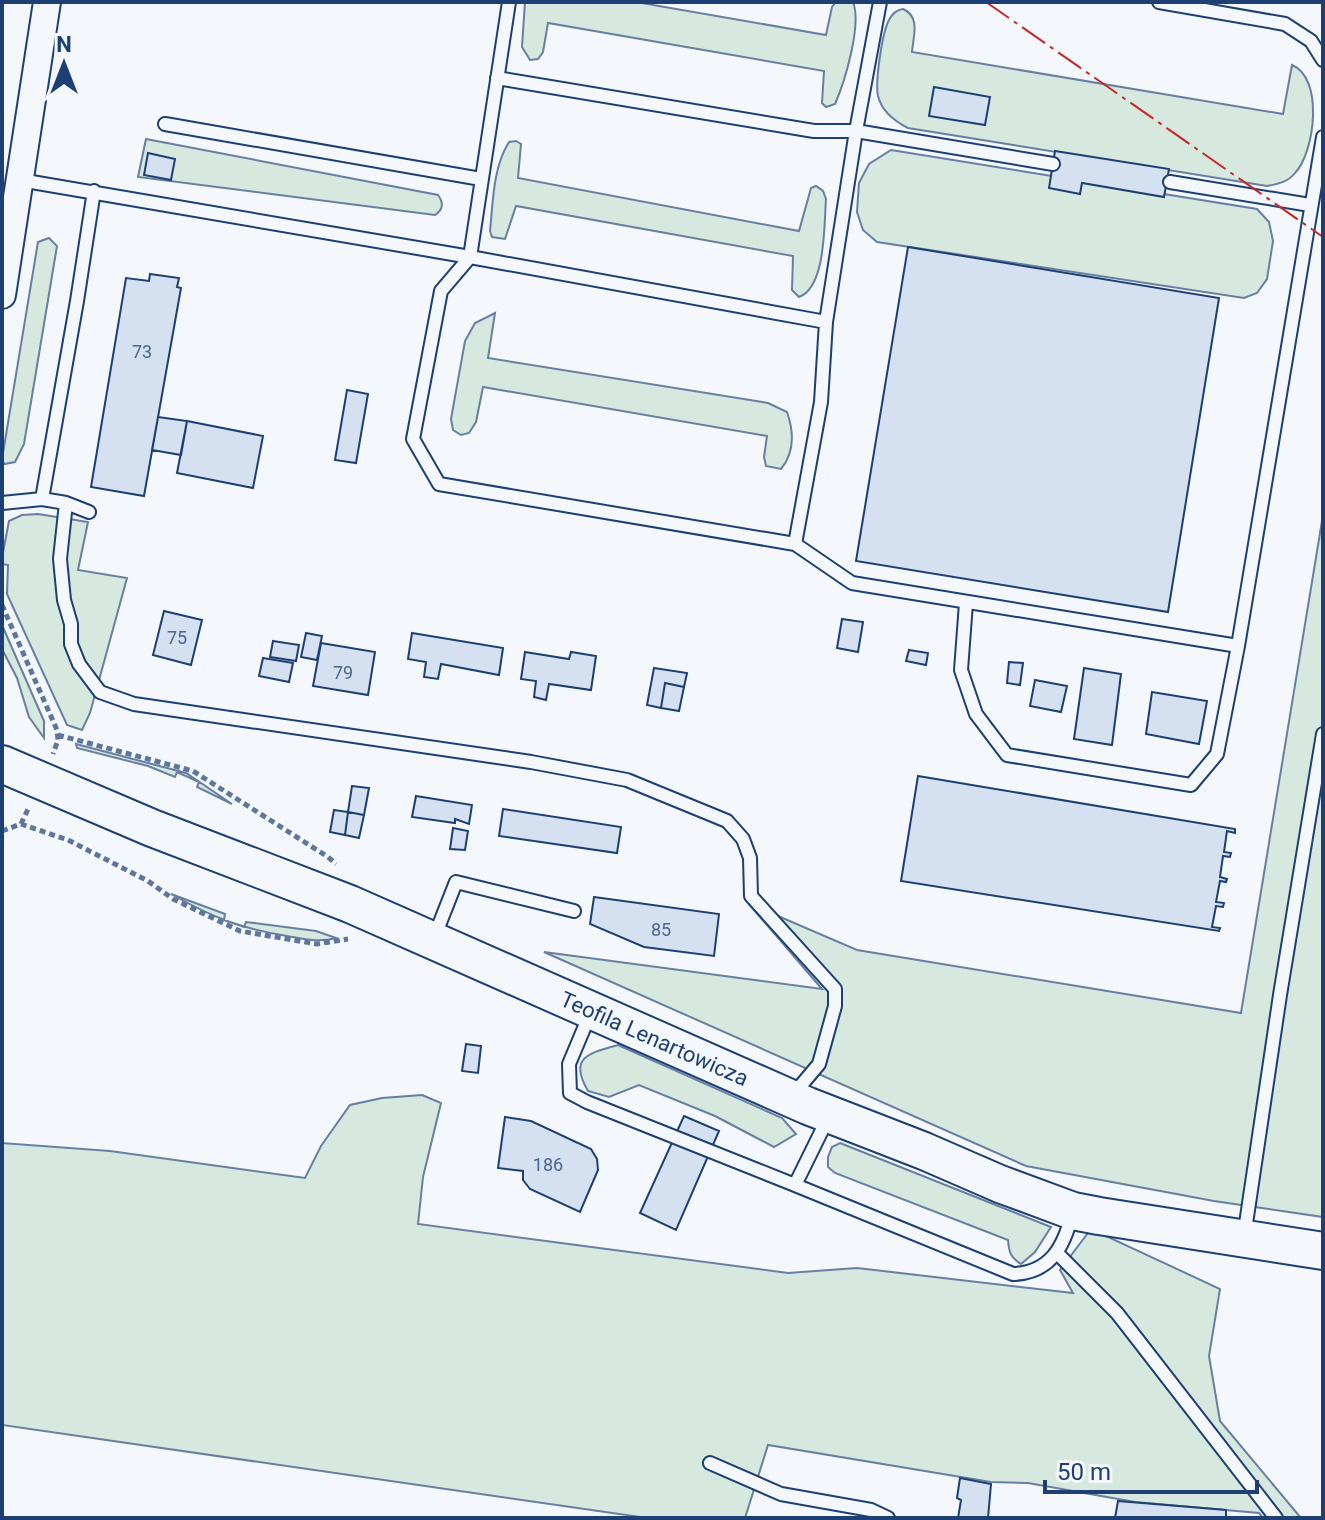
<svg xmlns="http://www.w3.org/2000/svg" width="1325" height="1520" viewBox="0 0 1325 1520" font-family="Roboto,sans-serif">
<rect width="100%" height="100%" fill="#f4f7fb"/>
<path fill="#d7e8df" stroke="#687fa3" stroke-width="2" d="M525,2H636L826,35L832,7L836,2H853C862,25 845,81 835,104L826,107L822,103L824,71L548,23L543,52L538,59L530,60L522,47Z
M903,9C921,17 913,37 912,52L1283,114L1292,65C1324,78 1315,152 1295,173C1288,182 1278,184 1267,186L908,128C894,121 882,112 878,96C875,82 882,33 889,20C892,14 896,10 903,9Z
M146,139L438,195C444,203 443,210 435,215L138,177Z
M516,141L521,144L518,178L799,231L811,188L816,186L823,191L826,199C824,225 826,287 799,297L792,290L793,256L516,206L505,239L492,237L490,231C493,202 493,167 509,142Z
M891,150L1257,209L1269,222L1273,241L1267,279L1257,293L1244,298L877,242L863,230L857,212L859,183L869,164Z
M49,238L57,246L24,444L15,462L4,464L2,459L38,242Z
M495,313L488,358L768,403L787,412C794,432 795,452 781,469L766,466L764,457L767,436L483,387L476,422L469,433L461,435L453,430L451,419L465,341L475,323Z
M38,514L88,522L78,570L127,578L90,713L82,730L67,725L7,594L8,565L2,564V558L9,521L22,515Z
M1323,515V1217L1214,1201L1026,1166L544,952L822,989L748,903L857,950L1241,1013Z
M2,625L44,721V738L29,717L17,678L2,649Z
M76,744L186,773L232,804L197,787L199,782L177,772L175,777L148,766L77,748Z
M171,894L225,914L224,920L244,927L246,922L316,931L336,938C320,943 304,939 287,936C239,928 214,918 171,894Z
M618,1045L782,1118L796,1134L774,1147L715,1116L639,1085L609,1097L588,1091C568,1057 589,1053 618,1045Z
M422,1095L441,1103L423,1177L418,1224L788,1273L857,1268L1073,1293L1060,1270L1091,1229L1220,1289L1209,1356L1220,1421L1301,1518H1263L1259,1513L1135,1502L1028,1483L991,1482L768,1445L745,1518H647L2,1425V1143L110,1151L305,1178L321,1146L350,1105L382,1098Z
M840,1143L1051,1227L1035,1252L1021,1264C1010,1257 1009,1252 1008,1240L835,1173L828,1167V1157L832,1147Z"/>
<path fill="#d5e0f0" stroke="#1d3f73" stroke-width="2" d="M934,87L990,97L985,125L929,116Z
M1055,151L1169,169L1164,197L1082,183L1080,194L1049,188Z
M148,153L175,159L171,180L144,175Z
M908,247L1219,298L1168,612L856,561Z
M150,274L179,278L177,287L181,288L144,496L91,487L126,278L149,281Z
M347,390L368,394L356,463L335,460Z
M158,417L187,421L181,455L152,450Z
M187,421L263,436L253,488L177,473Z
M164,611L202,620L191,665L153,655Z
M842,619L863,622L858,652L837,648Z
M306,633L322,636L317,660L301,657Z
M412,633L503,648L499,675L441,664L438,679L424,677L426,662L408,659Z
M273,641L299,645L296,661L270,657Z
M321,643L375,652L368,695L313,686Z
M909,650L928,653L926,665L906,661Z
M525,652L569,659L571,652L596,656L591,690L549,684L546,700L534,697L536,681L521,679Z
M263,658L293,663L289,682L259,676Z
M1009,662L1023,663L1020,685L1007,683Z
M654,668L687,673L684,687L665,683L661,708L647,705Z
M1084,668L1121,674L1112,745L1074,739Z
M1035,680L1067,686L1061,712L1030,706Z
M665,683L684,687L679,711L661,708Z
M1152,692L1207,701L1199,744L1146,734Z
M918,776L1235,829V833L1227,831L1224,852L1231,853L1230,857L1223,856L1220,877L1227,879L1226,882L1220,881L1216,902L1224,903L1223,907L1216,906L1212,927L1220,928L1219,931L901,881Z
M352,786L369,788L364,815L348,812Z
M416,796L472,805L469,824L455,819V823L412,817Z
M503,809L621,827L617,853L499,836Z
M334,810L348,812L345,835L330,832Z
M348,812L364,815L359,838L345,835Z
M453,828L468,831L465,850L450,849Z
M594,897L719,914L714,956L644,947L590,924Z
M466,1044L481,1046L478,1073L462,1071Z
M684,1116L719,1131L676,1230L640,1213Z
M505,1117L531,1121L591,1149L597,1159L598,1170L580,1212L530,1189L523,1180V1171L498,1168Z
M960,1478L991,1484L988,1518H958L961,1500L957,1498Z
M1118,1501L1226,1510V1518H1115Z"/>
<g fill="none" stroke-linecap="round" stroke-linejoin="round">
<g stroke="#1d3f73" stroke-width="16">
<path id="lane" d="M509,2L470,257L441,291L413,439L439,484L795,544L852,583L1238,646
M1159,2L1285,24L1311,41L1323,60
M497,78L814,131H856L1053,164
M165,124L481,179
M20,180L470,257L826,322
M1170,182L1310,205
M42,499L66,503L89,512
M2,503L42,499L77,301L94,191
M66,503L60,559L64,600L71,624V644L79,664L100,692L134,704L531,762L627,780L727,821L743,839L750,858L751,896L835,989V1006L819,1064L792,1096
M795,544L821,402L826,322L856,131L880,2
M966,603L961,670L976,714L1007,755L1191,785L1217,754L1238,646L1323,137
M434,938L456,882L574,911
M590,1014L569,1064L570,1093L587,1102L795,1185L828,1118
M795,1185L1013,1274C1050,1273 1064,1247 1072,1214
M1244,1237L1280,995L1323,734
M1057,1253L1117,1313L1276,1518
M710,1463L781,1494L871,1510L888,1518"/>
</g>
<g stroke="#1d3f73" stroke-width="30">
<path id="street" d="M2,295L47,2"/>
</g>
<g stroke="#1d3f73" stroke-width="40">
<g id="secondary">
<path id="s1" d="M2,764L152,828L350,904L808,1106L924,1151L1000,1184L1073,1211L1099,1216L1323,1251"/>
</g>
</g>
<path stroke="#5e769c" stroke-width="5" stroke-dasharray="6 4" stroke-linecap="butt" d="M2,605L57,730L58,740L53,754
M58,735L193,771L328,857L336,864
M21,824L29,807
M2,831L21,824L68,840L148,881L173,899L240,931L317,944L348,939"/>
<use href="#lane" stroke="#f4f7fb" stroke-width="12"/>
<use href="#street" stroke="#f4f7fb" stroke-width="26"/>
<use href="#secondary" stroke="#f4f7fb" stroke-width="36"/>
<path stroke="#c62828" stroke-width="2" stroke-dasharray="28 6 4 6" stroke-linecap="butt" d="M986,2L1323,237"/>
</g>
<g text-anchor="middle" stroke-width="6" stroke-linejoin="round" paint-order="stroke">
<g font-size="18" fill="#4b6792">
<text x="142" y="358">73</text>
<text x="177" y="644">75</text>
<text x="343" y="679">79</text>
<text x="661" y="936">85</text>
<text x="548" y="1171">186</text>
</g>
<g font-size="22" fill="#1d3f73" stroke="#f4f7fb">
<text dy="8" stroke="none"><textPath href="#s1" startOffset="708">Teofila Lenartowicza</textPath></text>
</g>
</g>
<rect width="1325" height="1520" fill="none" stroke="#1d3f73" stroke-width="8"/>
<g transform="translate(64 64)" stroke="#f4f7fb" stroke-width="6" paint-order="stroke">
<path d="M0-6L14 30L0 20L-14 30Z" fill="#1d3f73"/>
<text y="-12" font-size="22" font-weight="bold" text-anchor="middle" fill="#1d3f73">N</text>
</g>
<path d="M1045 1480v12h212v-12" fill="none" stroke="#1d3f73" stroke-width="4"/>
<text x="1057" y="1480" font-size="24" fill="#1d3f73" stroke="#f4f7fb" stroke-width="6" paint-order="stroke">50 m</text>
</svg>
